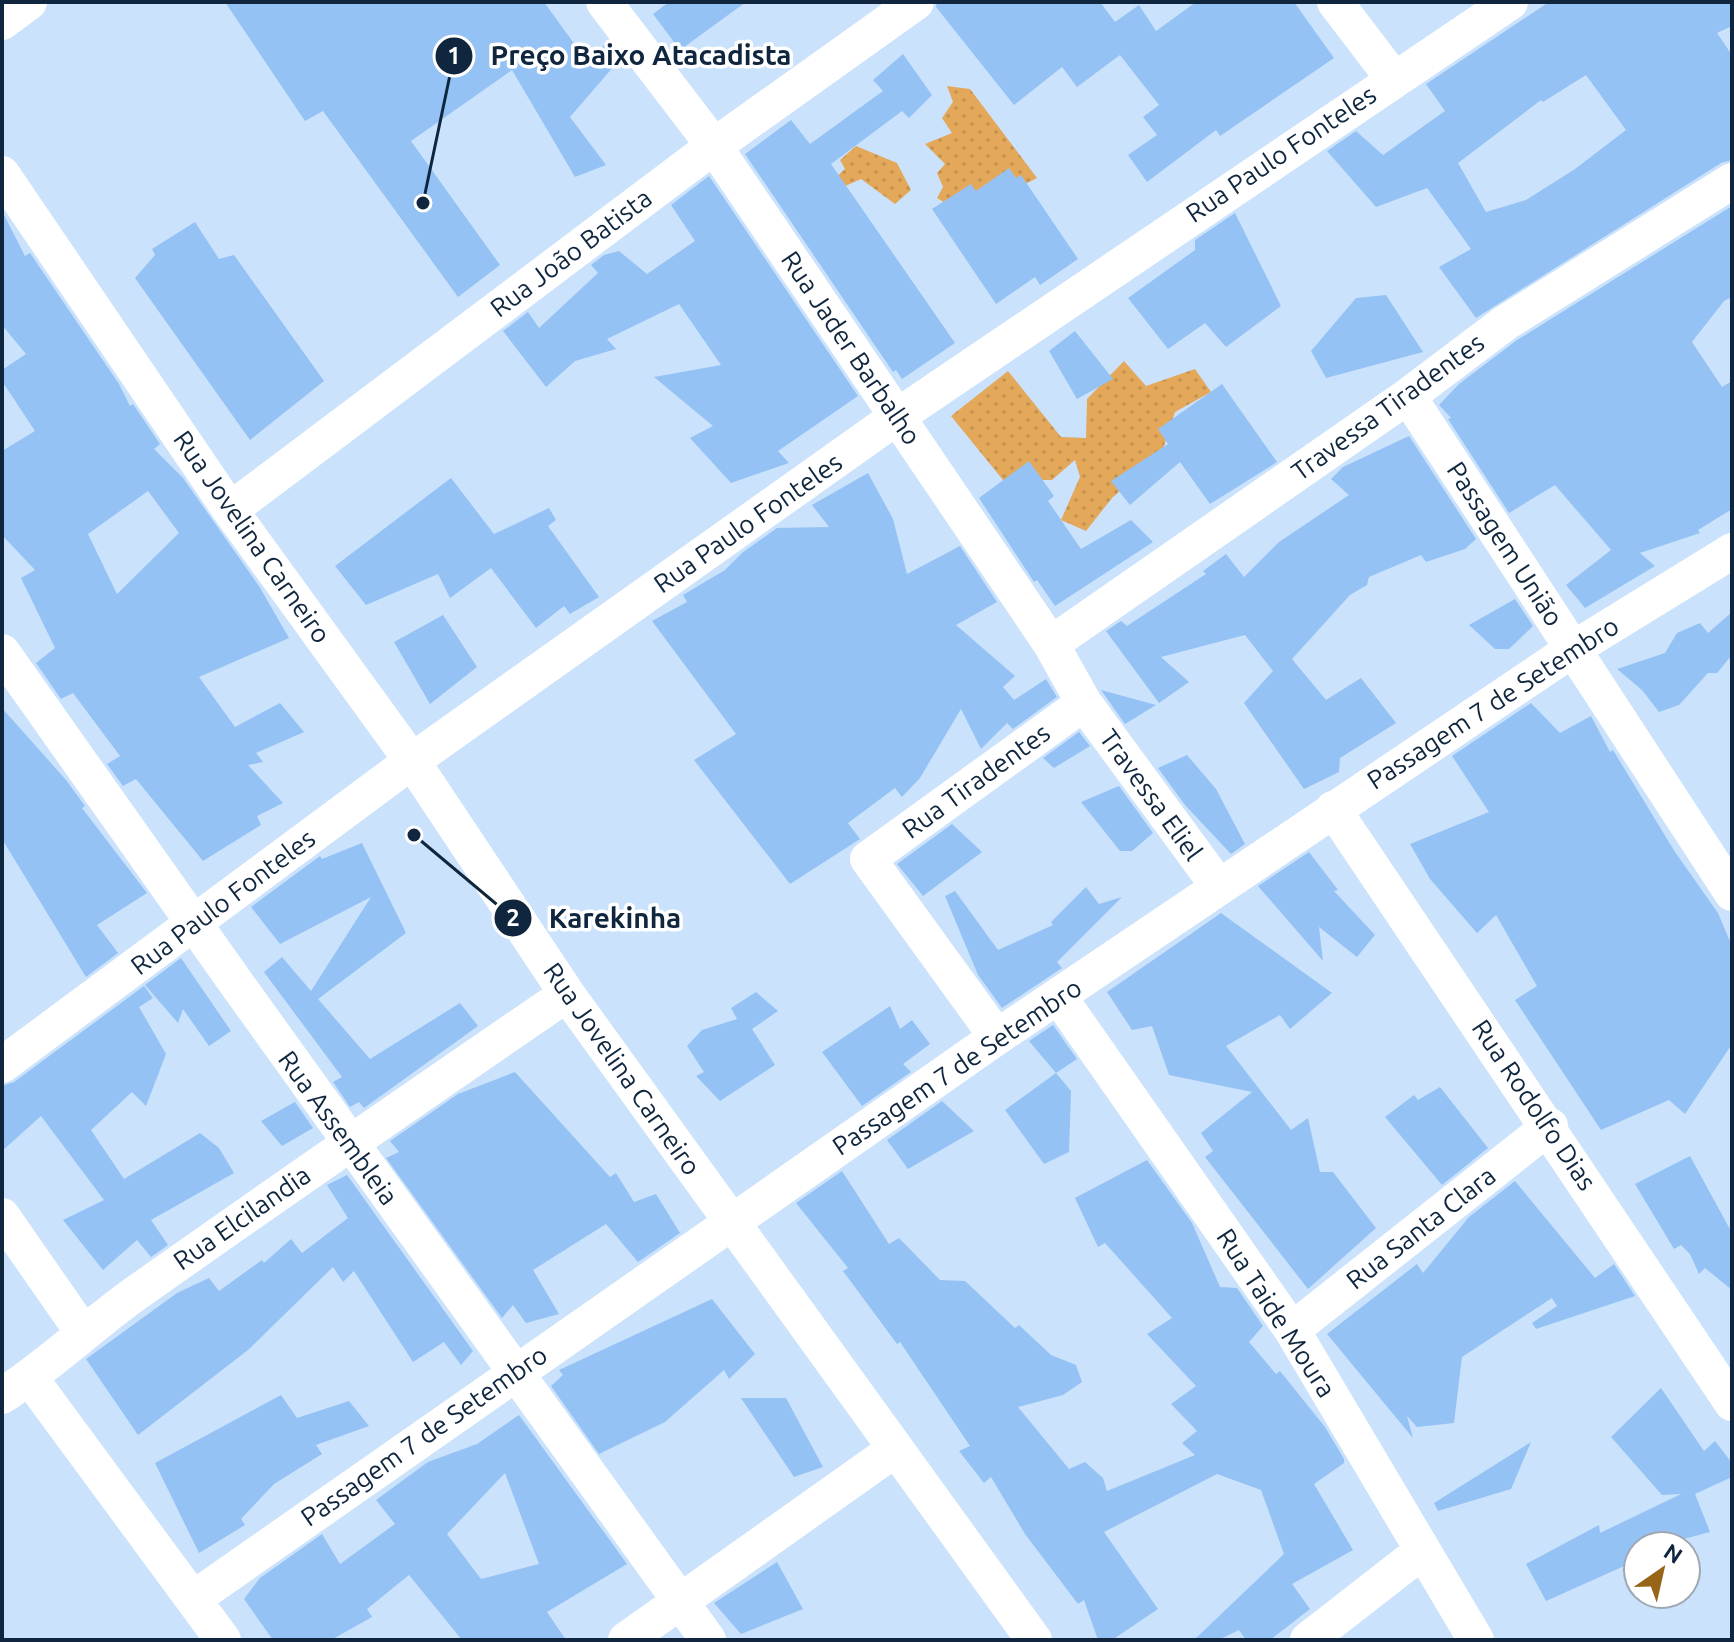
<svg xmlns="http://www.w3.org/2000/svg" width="1734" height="1642" viewBox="0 0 1734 1642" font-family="Ubuntu,sans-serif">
<defs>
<pattern id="grass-dots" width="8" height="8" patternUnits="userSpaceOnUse" patternTransform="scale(2)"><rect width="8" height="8" fill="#e4a85a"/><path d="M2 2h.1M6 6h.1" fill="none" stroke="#c2904f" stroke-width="1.8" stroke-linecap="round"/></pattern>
</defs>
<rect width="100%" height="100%" fill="#cbe2fc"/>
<path fill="url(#grass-dots)" d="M947,86L970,89L1037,178L965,215L937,198L943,187L937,173L945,164L925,144L952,133L942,118L953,102Z
M856,146L897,163L911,190L895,204L861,179L843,187L836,177L845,169L840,160Z
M1124,361L1146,386L1195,369L1211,392L1175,412L1162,452L1112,498L1086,531L1061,520L1080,477L1075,460L1052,480H1003L951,416L1008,371L1061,437L1086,438L1087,399Z"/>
<path fill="#94c2f4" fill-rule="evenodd" d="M225,2H544L586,60L608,42L621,58L570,117L606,165L575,177L512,70L411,141L500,265L458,297L323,111L305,121Z
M669,2H746L680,50L653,14Z
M937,2H1100L1115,22L1139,5L1156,31L1196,2H1294L1334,58L1220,136L1216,130L1147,182L1128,155L1157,135L1143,117L1159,105L1120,55L1077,87L1062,67L1014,105L936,7Z
M1549,2H1732V26L1717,33L1732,55V160L1721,163L1476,318L1439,267L1471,249L1427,188L1376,207L1327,151L1356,131L1383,155L1445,111L1426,84ZM1586,75L1626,130L1575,169L1526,200L1486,212L1458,163L1541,100L1543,102Z
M903,54L932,95L909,118L902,111L831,164L955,343L902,379L896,370L893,372L745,154L791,120L810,144L883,91L873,80Z
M1009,168L1016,178L1021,175L1078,259L1040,285L1035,277L996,304L932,209L971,184L976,191Z
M709,176L858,396L778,451L789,463L731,483L690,438L713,426L654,377L721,365L679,304L607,339L616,349L575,361L546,387L503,331L528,312L539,328L598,273L591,265L604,255L619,251L647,274L695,241L671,205Z
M1732,206V297L1724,301L1692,342L1722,387L1732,381V509L1698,530L1700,533L1640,553L1655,566L1585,608L1566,585L1611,550L1555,485L1509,513L1448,419L1451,418L1439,405L1459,384L1517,340Z
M2,211L25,256L30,253L119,384L130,406L133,404L160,444L154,449L183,478L259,586L289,638L199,677L235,727L280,703L304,732L256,753L263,762L248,765L283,803L257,816L261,825L203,861L136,779L123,786L107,764L120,756L73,693L61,699L36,663L55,648L21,578L35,570L2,535V451L35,431L2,381V370L26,354L2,325ZM148,491L179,533L117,594L88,534Z
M1235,213L1281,306L1226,347L1205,323L1168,349L1128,298L1195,250V240Z
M195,222L219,259L234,255L324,381L250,440L135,278L155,255L152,249Z
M1386,295L1423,352L1326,378L1311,351L1356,298Z
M1075,331L1113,379L1077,399L1049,351Z
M1222,384L1277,462L1210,504L1180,462L1130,505L1111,481L1168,444L1158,429Z
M1409,436L1476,539L1465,549L1426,562L1421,555L1369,577L1367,585L1350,595L1292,659L1326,700L1361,678L1396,723L1340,758L1339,772L1304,789L1244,703L1273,671L1245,635L1161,657L1189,682L1159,703L1106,631L1121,621L1127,626L1206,574L1203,571L1226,554L1244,577L1279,542L1349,495L1331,479L1343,467Z
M1029,461L1054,496L1048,501L1081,549L1131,520L1153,542L1055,606L1037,580L1034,582L979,498Z
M868,473L893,519L907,574L960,546L997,602L956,625L1015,676L1003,687L1014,700L1046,679L1057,697L1013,729L1007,723L981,749L961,709L920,778L902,797L895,788L848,823L860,839L790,884L694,760L736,734L652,621L687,602L683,595L725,570L742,553L777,528L829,527L812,505Z
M451,478L494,534L549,508L556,520L548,526L599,597L570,614L564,606L536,628L491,568L450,598L438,574L366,605L335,566Z
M1515,599L1533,626L1509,649H1495L1469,625Z
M1732,612V655L1717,673H1708L1679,705L1659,712L1642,690L1617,669L1665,653L1677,633L1700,623L1708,633Z
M443,615L477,667L430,704L394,642Z
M1101,690L1156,705L1125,724Z
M1531,703L1560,733L1591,716L1610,752L1613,750L1675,852L1718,913L1732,946V1044L1685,1114L1669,1100L1601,1130L1515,1000L1537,986L1496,915L1477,933L1430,879L1410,844L1489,812L1452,756Z
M2,708L66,780L85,806L82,808L147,893L97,925L118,953L86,977L2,839Z
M1079,732L1090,746L1054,768L1043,758Z
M1187,755L1216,789L1245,844L1231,854L1185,805L1158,768Z
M1119,786L1153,833L1132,851H1120L1081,802Z
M952,824L982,852L923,896L897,864Z
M362,843L406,933L318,999L370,1059L460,1003L478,1026L364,1108L359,1102L350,1107L333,1082L342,1077L264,972L282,957L311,991L371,897L280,944L251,907L320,856L322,859Z
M1309,852L1338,890L1334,891L1375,935L1357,957L1319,927L1323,961L1258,886Z
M1086,887L1099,904L1122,897L1057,962L1062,968L1002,1008L978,975L945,896L955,891L998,950L1053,925L1051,922Z
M1221,913L1332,993L1290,1029L1280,1015L1226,1046L1291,1130L1308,1118L1320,1172H1333L1376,1228L1308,1289L1205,1157L1213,1151L1201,1133L1252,1092L1169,1075L1152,1026L1132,1030L1107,992Z
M181,958L231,1031L209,1046L183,1009L178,1023L145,985Z
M144,986L153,998L139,1007L166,1054L146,1106L132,1092L91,1130L124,1179L200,1133L219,1148L234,1173L151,1220L168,1245L151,1257L137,1240L103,1270L63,1220L104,1200L41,1116L2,1151V1086L14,1082Z
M756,992L778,1011L752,1029L775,1065L720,1101L696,1076L704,1072L687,1046L702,1030L737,1019L731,1008Z
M890,1006L900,1029L912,1020L930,1044L903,1064L911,1072L862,1106L822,1052Z
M1053,1025L1077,1059L1056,1073L1029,1041Z
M515,1072L610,1177L616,1173L634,1202L656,1194L680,1233L638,1262L606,1224L533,1270L559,1314L526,1323L513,1305L502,1318L386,1158L399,1152L390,1141L458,1094Z
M1056,1073L1071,1091L1069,1152L1044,1164L1005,1110Z
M1440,1087L1488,1148L1442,1185L1385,1117L1414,1095L1418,1100Z
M942,1101L974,1131L908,1169L887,1140Z
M295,1102L313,1128L282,1146L261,1121Z
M1690,1156L1732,1233V1290L1705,1268L1699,1274L1690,1254L1681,1245L1674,1249L1635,1184Z
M1147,1160L1192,1223L1220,1287L1237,1288L1263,1326L1249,1342L1276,1374L1280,1371L1325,1427L1344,1459V1463L1314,1484L1353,1550L1292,1584L1310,1609L1270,1640H1246L1239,1630L1218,1640H1194L1284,1554L1261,1490L1217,1474L1104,1532L1158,1609L1112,1640H1098L1084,1600L1078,1604L1025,1534L991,1477L984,1483L959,1451L970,1446L900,1342L897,1344L843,1271L848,1268L796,1203L842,1171L889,1244L899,1238L940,1280L965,1281L1015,1328L1019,1325L1051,1355L1076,1365L1082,1382L1063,1395L1018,1407L1069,1469L1085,1462L1103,1478L1107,1491L1195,1455L1182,1443L1197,1431L1171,1404L1196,1386L1147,1334L1172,1318L1105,1243L1098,1247L1075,1198Z
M347,1175L473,1351L461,1365L444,1342L413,1362L354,1271L343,1282L333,1267L248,1350L138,1435L86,1359L177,1293L209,1278L219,1291L262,1260L264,1263L291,1239L302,1253L348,1218L327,1185Z
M1515,1181L1595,1278L1614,1264L1635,1296L1536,1329L1532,1323L1557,1306L1552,1298L1462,1357L1454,1423L1417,1427L1407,1416L1413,1438L1327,1334L1417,1264L1423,1273L1469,1217Z
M712,1299L755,1354L729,1379L724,1370L665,1422L599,1454L551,1386L563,1375L559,1370Z
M1661,1388L1704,1451L1715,1441L1732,1463V1477L1695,1494L1710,1532L1657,1546H1638V1551L1627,1554L1631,1563L1546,1601L1526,1564L1599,1525L1600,1533L1681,1494L1662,1495L1611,1437Z
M281,1395L297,1418L349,1401L369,1426L316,1445L322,1454L274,1484L241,1519L245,1525L199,1553L155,1463Z
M741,1398H786L823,1467L794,1477Z
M519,1415L627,1564L547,1612L566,1640H462L409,1575L367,1609L372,1617L331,1640H273L244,1599L260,1578L322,1534L340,1564L395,1524L376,1500L428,1462L477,1444ZM505,1473L539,1564L481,1579L447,1534Z
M1531,1442L1511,1489L1438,1511L1434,1503Z
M777,1562L803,1609L741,1634L714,1603Z"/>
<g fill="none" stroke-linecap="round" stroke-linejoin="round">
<path stroke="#fff" stroke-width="36" d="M604,2L714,146L1051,644L1084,703L1219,887
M1335,2L1393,78
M2,22L29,2
M2,174L230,510L412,761L567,994L1034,1640
M1408,396L1732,893
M230,510L714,146L916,2
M1051,644L1408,396L1505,323L1732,181
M2,652C235,983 470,1312 708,1640
M1333,809L1732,1403
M1059,997L1292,1330L1476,1640
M997,1037L868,859L1084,703
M2,1065L412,761L898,416L1510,2
M2,1216L82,1331
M1292,1330L1550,1126
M30,1378L223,1640
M2,1396C48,1366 88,1328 132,1296C276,1194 421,1094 567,994
M193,1599L997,1037L1573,649L1732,551
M626,1640L894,1450
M1308,1640L1421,1552"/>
</g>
<g text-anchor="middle" stroke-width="7" stroke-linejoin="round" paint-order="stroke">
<g font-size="26" fill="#0f263e" stroke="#fff">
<text transform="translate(1281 154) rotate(-34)" y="9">Rua Paulo Fonteles</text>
<text transform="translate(571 253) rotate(-37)" y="9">Rua João Batista</text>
<text transform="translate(851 348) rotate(56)" y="9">Rua Jader Barbalho</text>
<text transform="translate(1388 407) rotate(-36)" y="9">Travessa Tiradentes</text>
<text transform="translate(748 523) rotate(-35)" y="9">Rua Paulo Fonteles</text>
<text transform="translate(252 537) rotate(55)" y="9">Rua Jovelina Carneiro</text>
<text transform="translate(1505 544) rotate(57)" y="9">Passagem União</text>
<text transform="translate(1493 703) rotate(-33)" y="9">Passagem 7 de Setembro</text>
<text transform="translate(976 781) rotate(-36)" y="9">Rua Tiradentes</text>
<text transform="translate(1151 795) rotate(54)" y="9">Travessa Eliel</text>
<text transform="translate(223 902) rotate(-37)" y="9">Rua Paulo Fonteles</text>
<text transform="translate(957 1067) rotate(-34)" y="9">Passagem 7 de Setembro</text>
<text transform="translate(622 1069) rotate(55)" y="9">Rua Jovelina Carneiro</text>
<text transform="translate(1534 1105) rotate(56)" y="9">Rua Rodolfo Dias</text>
<text transform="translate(338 1128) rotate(54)" y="9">Rua Assembleia</text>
<text transform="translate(242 1218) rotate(-35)" y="9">Rua Elcilandia</text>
<text transform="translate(1421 1228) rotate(-38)" y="9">Rua Santa Clara</text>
<text transform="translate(1276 1313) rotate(57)" y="9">Rua Taide Moura</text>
<text transform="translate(424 1436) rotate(-35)" y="9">Passagem 7 de Setembro</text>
</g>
</g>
<path fill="none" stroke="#0f263e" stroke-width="3" d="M423 203L454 56M414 835L513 918"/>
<g fill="#0f263e" stroke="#fff" stroke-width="3">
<circle cx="423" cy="203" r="8"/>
<circle cx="414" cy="835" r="8"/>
<circle cx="454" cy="56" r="20"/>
<circle cx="513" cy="918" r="20"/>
</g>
<g font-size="24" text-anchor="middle" font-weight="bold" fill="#fff">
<text x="454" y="64">1</text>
<text x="513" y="926">2</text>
</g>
<g font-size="28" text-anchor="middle" font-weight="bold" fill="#0f263e" stroke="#fff" stroke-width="7" stroke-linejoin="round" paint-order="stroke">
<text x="641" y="65">Preço Baixo Atacadista</text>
<text x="615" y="928">Karekinha</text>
</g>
<rect width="1734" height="1642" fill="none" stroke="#0f263e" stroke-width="8"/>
<g transform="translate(1662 1570) rotate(34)"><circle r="38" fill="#ffffff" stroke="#9fa8b2" stroke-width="2"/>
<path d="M0-6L14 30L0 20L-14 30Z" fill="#976418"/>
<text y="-12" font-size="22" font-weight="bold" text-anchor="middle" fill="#0f263e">N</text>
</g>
</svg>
